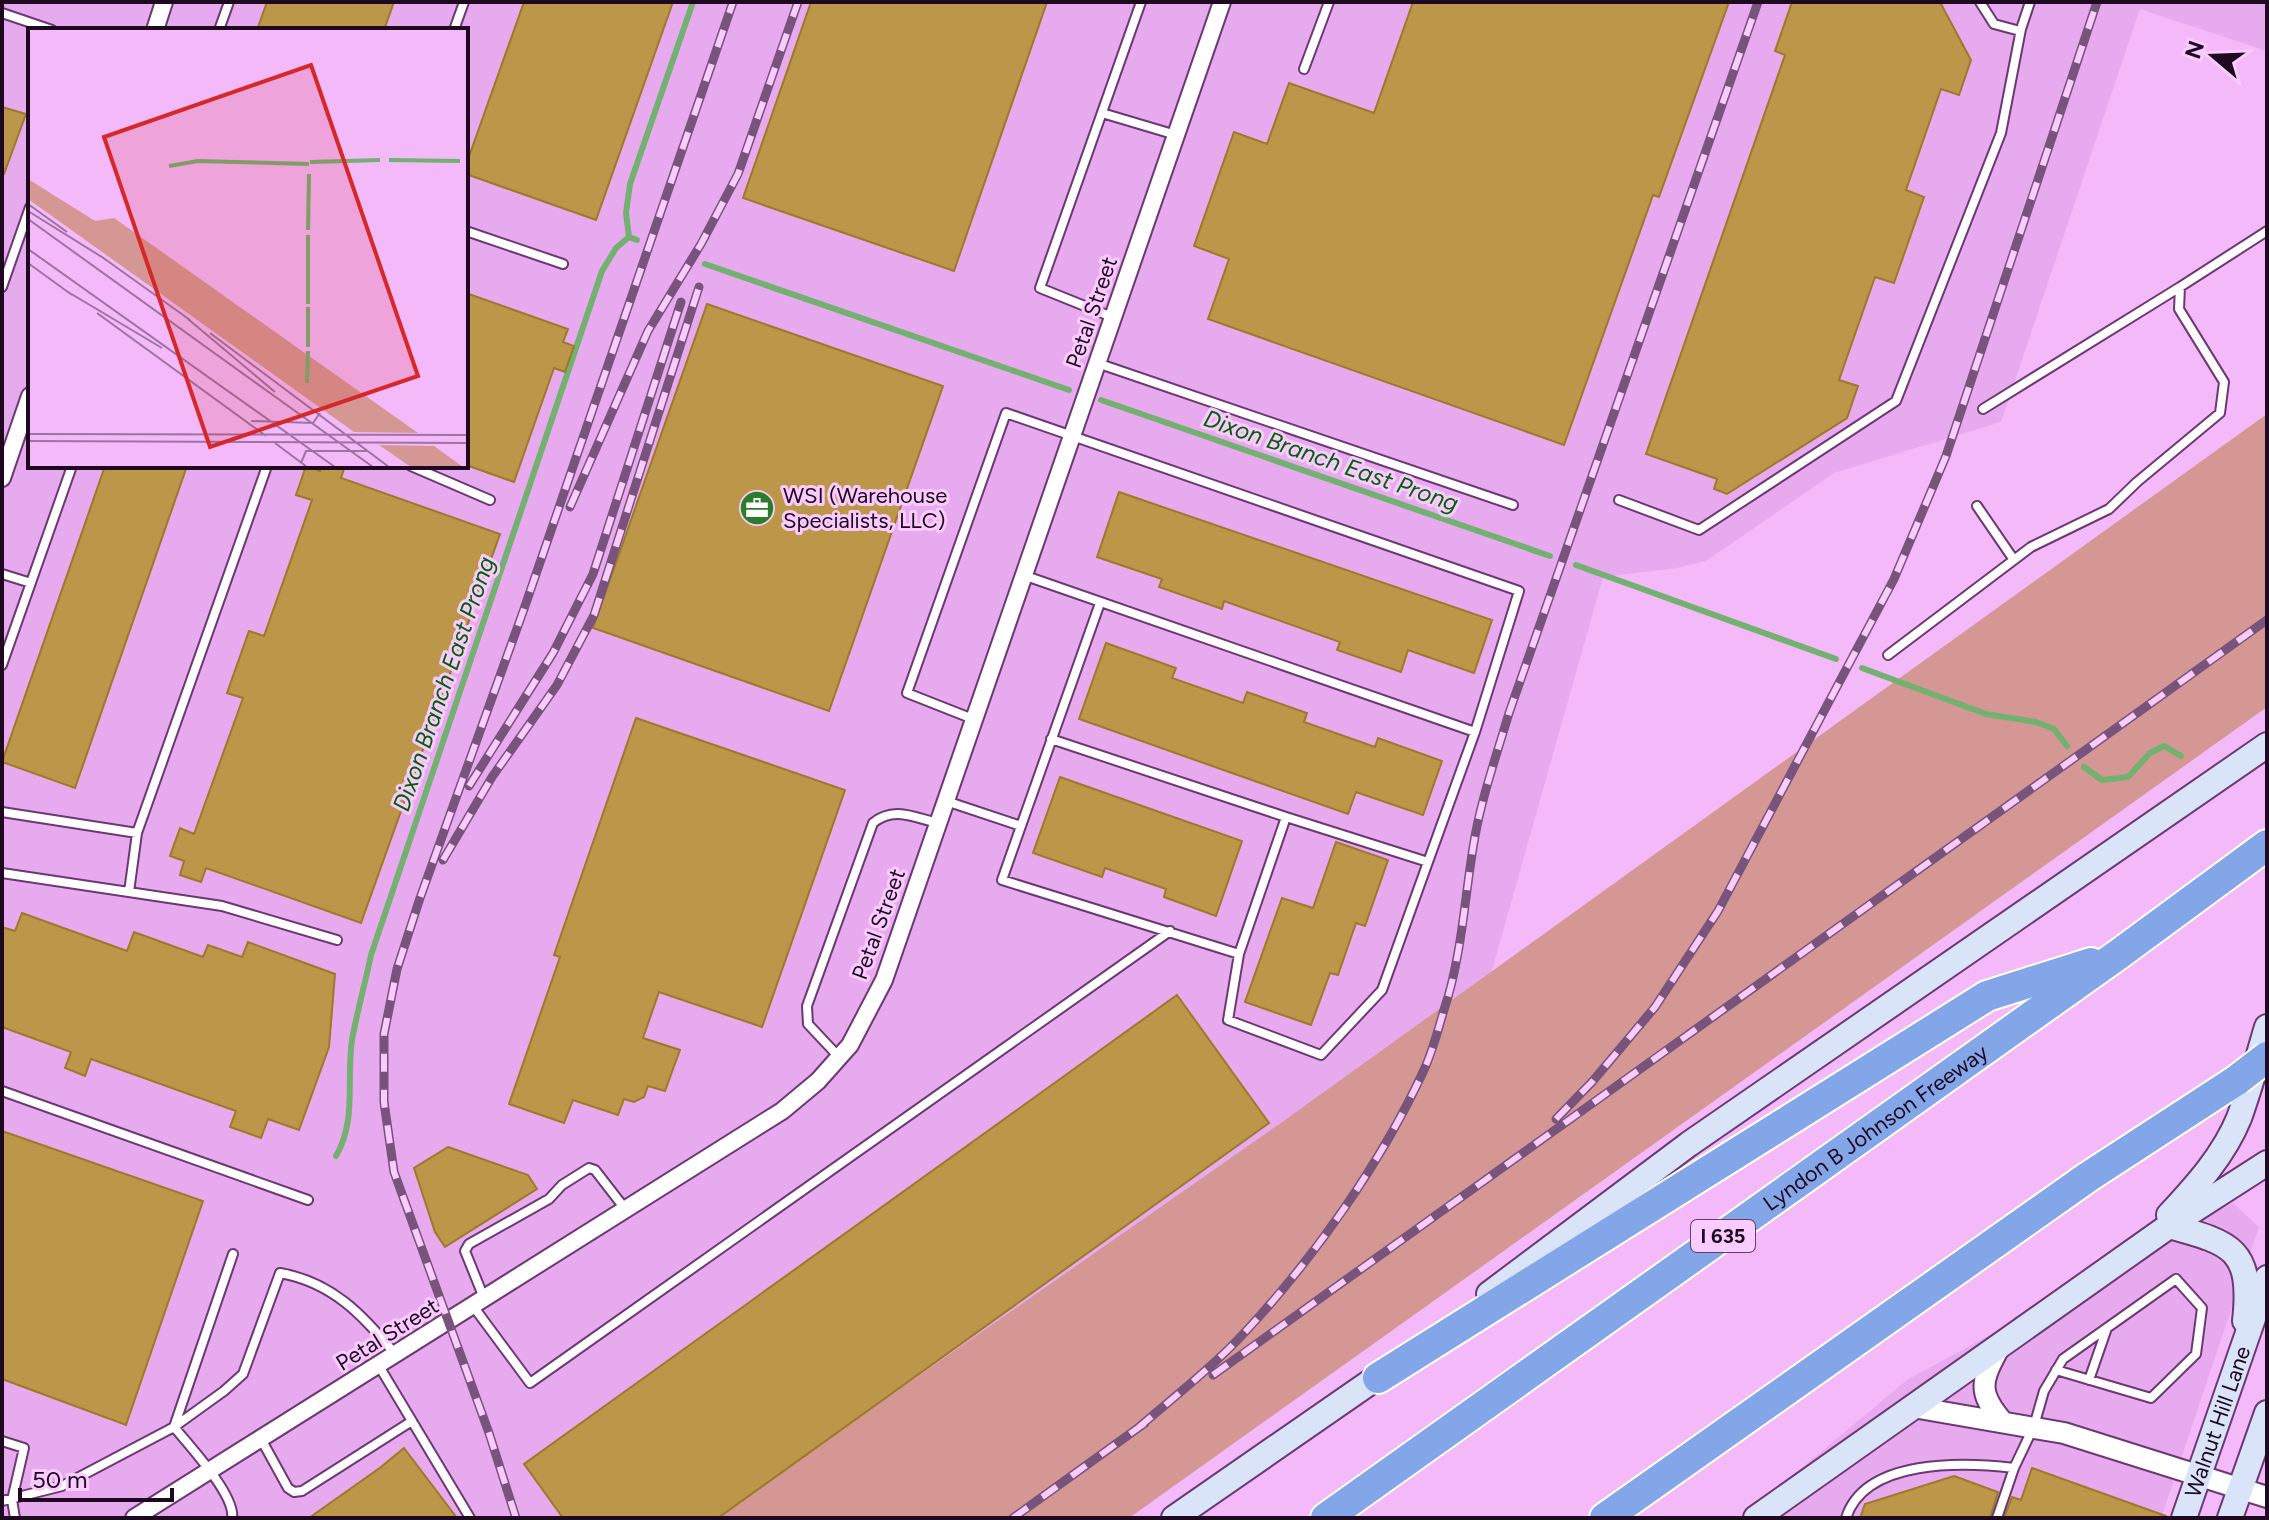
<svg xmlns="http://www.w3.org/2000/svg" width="2269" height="1520" viewBox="0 0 2269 1520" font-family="Figtree,sans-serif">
<rect width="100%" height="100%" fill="#f3b9f9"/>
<path fill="#e8aaef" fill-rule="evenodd" d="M2,2H2267V51L2140,9L2001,422L1834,473L1706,561L1677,568L1603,577L1395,1314L1124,1518H2ZM30,30H466V466H30Z
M2233,1203L2259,1227L2161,1518H1742L1907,1380Z"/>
<path fill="#d59793" d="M2267,414V707L1129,1518H715L1278,1125Z"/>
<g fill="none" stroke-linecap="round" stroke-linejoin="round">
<path stroke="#73b170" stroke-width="6" d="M629,237L626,213L630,184L693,2
M705,264L1069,390
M1101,400L1550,556
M1576,565L1836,659
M1862,668L1986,714L2036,722L2054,729L2067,746
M2084,767L2102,780L2128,777L2150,753L2164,746L2181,756
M336,1156C357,1120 346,1080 352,1040C357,1012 365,984 371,955L602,271L616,248L629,237L637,240"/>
</g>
<path fill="#bc9649" stroke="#9e7929" stroke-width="2" d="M267,2H394L384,30H257Z
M524,2H673L596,220L466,174V165Z
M811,2H1047L954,271L743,198Z
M1413,2H1729L1659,197L1653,195L1564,445L1208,319L1229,259L1194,246L1234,132L1267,144L1289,83L1374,113Z
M1792,2H1940L1971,60L1959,95L1941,89L1906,190L1924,197L1894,283L1875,277L1839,380L1858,386L1847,418L1727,494L1714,489L1717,479L1646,454L1785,55L1775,51Z
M2,107L26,114L4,174H2Z
M466,293L568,329L563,342L574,346L565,372L554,368L514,482L466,465Z
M707,304L943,386L829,711L593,628Z
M105,466H187L75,788L2,762Z
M306,466L320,471L322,466H345L341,478L500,534L361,923L206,868L201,882L180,875L184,861L170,856L180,828L194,834L243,698L227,693L249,631L264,636L312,500L296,495Z
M1119,492L1492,620L1474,673L1408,650L1401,672L1337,650L1340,642L1224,601L1222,609L1159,587L1162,579L1097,557Z
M1106,643L1176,668L1172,678L1243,703L1247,692L1307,713L1304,722L1375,747L1378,738L1442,761L1423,815L1356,792L1348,814L1079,719Z
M636,718L845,790L762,1027L659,992L643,1038L680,1050L665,1091L648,1086L644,1097L634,1102L624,1099L618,1115L573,1100L564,1123L509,1104L560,957L554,955Z
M1060,777L1242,841L1216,916L1164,897L1166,889L1105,868L1102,877L1033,853Z
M1336,842L1388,860L1365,926L1356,923L1338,975L1330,973L1311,1025L1245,1002L1282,898L1313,908Z
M22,913L127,951L134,932L203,957L208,945L242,957L248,942L335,974L329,1047L299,1130L268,1119L261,1138L230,1127L236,1111L91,1059L85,1076L65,1068L71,1052L2,1027V927L15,931Z
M1177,995L1269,1123L718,1518H563L524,1464Z
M2,1131L203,1201L126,1425L2,1379Z
M448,1147L528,1175L537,1189L445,1247L435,1232L414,1168Z
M404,1448L457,1518H309L381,1467Z
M2032,1468L2166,1516V1518H2004L2012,1497L2021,1500Z
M1954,1476L1998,1492L1990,1518H1860L1865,1504Z"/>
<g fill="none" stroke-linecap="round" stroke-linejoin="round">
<g stroke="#6b3971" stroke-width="12">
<path id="service" d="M1980,2L1994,24L2020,31
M2,13L52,30
M219,30L229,2
M454,30L464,2
M1304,69L1329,2
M1102,113L1176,135
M466,231L563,264
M2,287L30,207
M1112,317L1040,288L1141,2
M1097,363L1513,505
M1983,409L2180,287
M411,466L490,500
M1619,500L1699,530L1896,401L2001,133L2021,29L2030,2
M1977,506L2014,560
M2,574L31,583
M1888,655L2031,547L2109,509L2137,482L2220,413L2224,382L2179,309L2180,287L2267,231
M2,665L72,466
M973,719L907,693L1006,413L1519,591L1475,732L1023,575
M1051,739L1286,817
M946,801L1021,826L1100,603
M2,812L137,833L267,466
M1021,826L1002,880L1239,954L1286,817L1428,862L1475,732
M2,873L222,906L337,940
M129,892L137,833
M1239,954L1228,1020L1321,1055L1382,990L1428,862
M839,1057L808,1024L807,1006L873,823C893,806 914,817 937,823
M2,1091L308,1200
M484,1298L465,1251L469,1244L549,1199L562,1185L589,1168L595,1170L626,1210
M473,1306L530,1383L1170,931
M379,1366L470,1518
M2089,1380L2107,1328
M261,1439L288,1488L294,1492L302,1491L412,1421
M2,1441L24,1448L12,1500L15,1518
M2,1501L62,1486L174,1427L224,1391L243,1374L280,1273C332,1282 363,1315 395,1354
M232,1518C236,1496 189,1445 174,1427L233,1254
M1846,1518C1865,1458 1964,1462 2014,1468
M1997,1518L2014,1468L2034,1426L2044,1391L2063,1359L2176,1279L2202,1308L2196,1354L2151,1398L2056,1370"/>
</g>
<g stroke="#6b3971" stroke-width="20">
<path id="minor" d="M155,30L164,2
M2,478L30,396
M134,1518L782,1111L818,1081L850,1045L884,980L1222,2"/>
</g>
<g stroke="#6b3971" stroke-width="24">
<path id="tertiary" d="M1999,1348C1981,1381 1977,1392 2003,1422
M1913,1407L2064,1433L2267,1497"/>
</g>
<g stroke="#6b3971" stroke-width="28">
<g id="secondary">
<path d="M2169,1215C2196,1186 2224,1155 2239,1118C2250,1088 2258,1057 2267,1027"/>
<path d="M2169,1226C2231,1243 2253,1248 2245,1321"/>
<path d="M1489,1294L1689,1144L2267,745"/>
<path d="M1174,1518L1392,1367"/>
<path d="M1756,1518L2169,1226L2267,1163"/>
<path id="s1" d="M2184,1518L2267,1278"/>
<path d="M2230,1518L2267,1413"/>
</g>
</g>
<g stroke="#fff" stroke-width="34">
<g id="motorway">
<path d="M1378,1378L1987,996L2091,963"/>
<path id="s2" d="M1326,1518L2119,954L2267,845"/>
<path d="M1605,1518L2088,1177L2237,1080"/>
</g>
</g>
<use href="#service" stroke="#fff" stroke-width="8"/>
<use href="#minor" stroke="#fff" stroke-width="16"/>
<use href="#tertiary" stroke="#fff" stroke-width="20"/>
<use href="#secondary" stroke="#dae4f8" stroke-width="24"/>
<use href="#motorway" stroke="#83a6e8" stroke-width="30"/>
<g stroke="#78537b" stroke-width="9">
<path id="rail" d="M570,507L648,331L701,244L738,174L798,2
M469,786L553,653L593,574L681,302
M443,860L492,777L557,685L594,615L699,287
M1556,1119L1592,1082L1655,1007L1718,911L1894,579L1946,456L2097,2
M1213,1375L2267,620
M1138,1428C1174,1397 1214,1366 1246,1331C1314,1258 1381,1163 1423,1072C1434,1049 1440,1021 1448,997C1462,948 1465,897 1473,848C1480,802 1496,757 1509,713L1758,2
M516,1518L489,1433L394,1172L384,1102V1034L397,969L420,898L524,609L733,2
M1013,1518L1145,1423"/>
</g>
<use href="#rail" stroke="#facbfe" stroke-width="6" stroke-dasharray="18" stroke-linecap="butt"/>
<g stroke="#fff" stroke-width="34" stroke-linecap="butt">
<path id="motorway-bridge" d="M2237,1080L2267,1057"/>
</g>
<use href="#motorway-bridge" stroke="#83a6e8" stroke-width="30"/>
</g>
<defs>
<g id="office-disc" transform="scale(1.8)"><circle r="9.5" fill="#2a7e2a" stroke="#facbfe"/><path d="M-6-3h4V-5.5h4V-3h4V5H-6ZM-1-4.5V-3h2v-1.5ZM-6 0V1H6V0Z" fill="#fff"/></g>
</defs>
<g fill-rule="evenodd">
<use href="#office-disc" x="757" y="508"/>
</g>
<g text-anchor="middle" stroke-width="6" stroke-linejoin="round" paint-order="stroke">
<rect fill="#facbfe" stroke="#604363" stroke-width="2" x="1691" y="1220" width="64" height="32" rx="6"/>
<g font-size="20" font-weight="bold" fill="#1e0920">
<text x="1723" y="1243">I 635</text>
</g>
<g font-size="22" fill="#1e0920" stroke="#facbfe">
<text transform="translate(1091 312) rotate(-71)" y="8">Petal Street</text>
<text transform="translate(878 924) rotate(-70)" y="8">Petal Street</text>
<text dy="8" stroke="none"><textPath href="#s2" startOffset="674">Lyndon B Johnson Freeway</textPath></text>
<text transform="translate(387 1334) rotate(-32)" y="8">Petal Street</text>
<text dy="8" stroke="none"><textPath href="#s1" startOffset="102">Walnut Hill Lane</textPath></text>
</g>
<g font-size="22" fill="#1e0920" stroke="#facbfe" text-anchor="start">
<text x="783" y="503">WSI (Warehouse<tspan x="783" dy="25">Specialists, LLC)</tspan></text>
</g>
<g font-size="24" font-style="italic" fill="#006106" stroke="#facbfe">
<text transform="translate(1331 461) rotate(19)" y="8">Dixon Branch East Prong</text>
<text transform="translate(444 684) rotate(-71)" y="8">Dixon Branch East Prong</text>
</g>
</g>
<g transform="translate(28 28)">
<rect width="440" height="440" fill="#f3b9f9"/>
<path d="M0,151L67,193L86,190L390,405L326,404L0,171ZM351,417L406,418L435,439H383Z" fill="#d59793"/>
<path fill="none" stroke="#73b170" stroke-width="4" d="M361,132L432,133M282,134L352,132M141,138L170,133L281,136M280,202L281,146M280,276V207M280,319V279M279,355L280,323"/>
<path fill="none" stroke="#9e73a2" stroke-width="2" d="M0,176L39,204M0,183L77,231M0,191L345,439M0,221L307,439M74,229L162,292M0,235L44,267M40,264L134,320M69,285L238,408M160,291L247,364M182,305L361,439M223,393L285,395L292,385M0,406L440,407M0,413L440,415M247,415L279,439M273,435L278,423H339"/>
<path fill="#d62828" fill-opacity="0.15" stroke="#d62828" stroke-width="4" d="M283,37L390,348L182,419L76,109Z"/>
<rect width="440" height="440" fill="none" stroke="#1e0920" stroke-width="4"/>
</g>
<rect width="2269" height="1520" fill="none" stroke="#1e0920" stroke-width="8"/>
<g transform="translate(2213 56) rotate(289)" stroke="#facbfe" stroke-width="6" paint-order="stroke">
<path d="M0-6L14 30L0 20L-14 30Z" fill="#1e0920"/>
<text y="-12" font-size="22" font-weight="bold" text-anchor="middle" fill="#1e0920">N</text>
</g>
<path d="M20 1488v12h152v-12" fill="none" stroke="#1e0920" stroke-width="4"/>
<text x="32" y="1488" font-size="24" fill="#1e0920" stroke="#facbfe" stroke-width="6" paint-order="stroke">50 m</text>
</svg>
